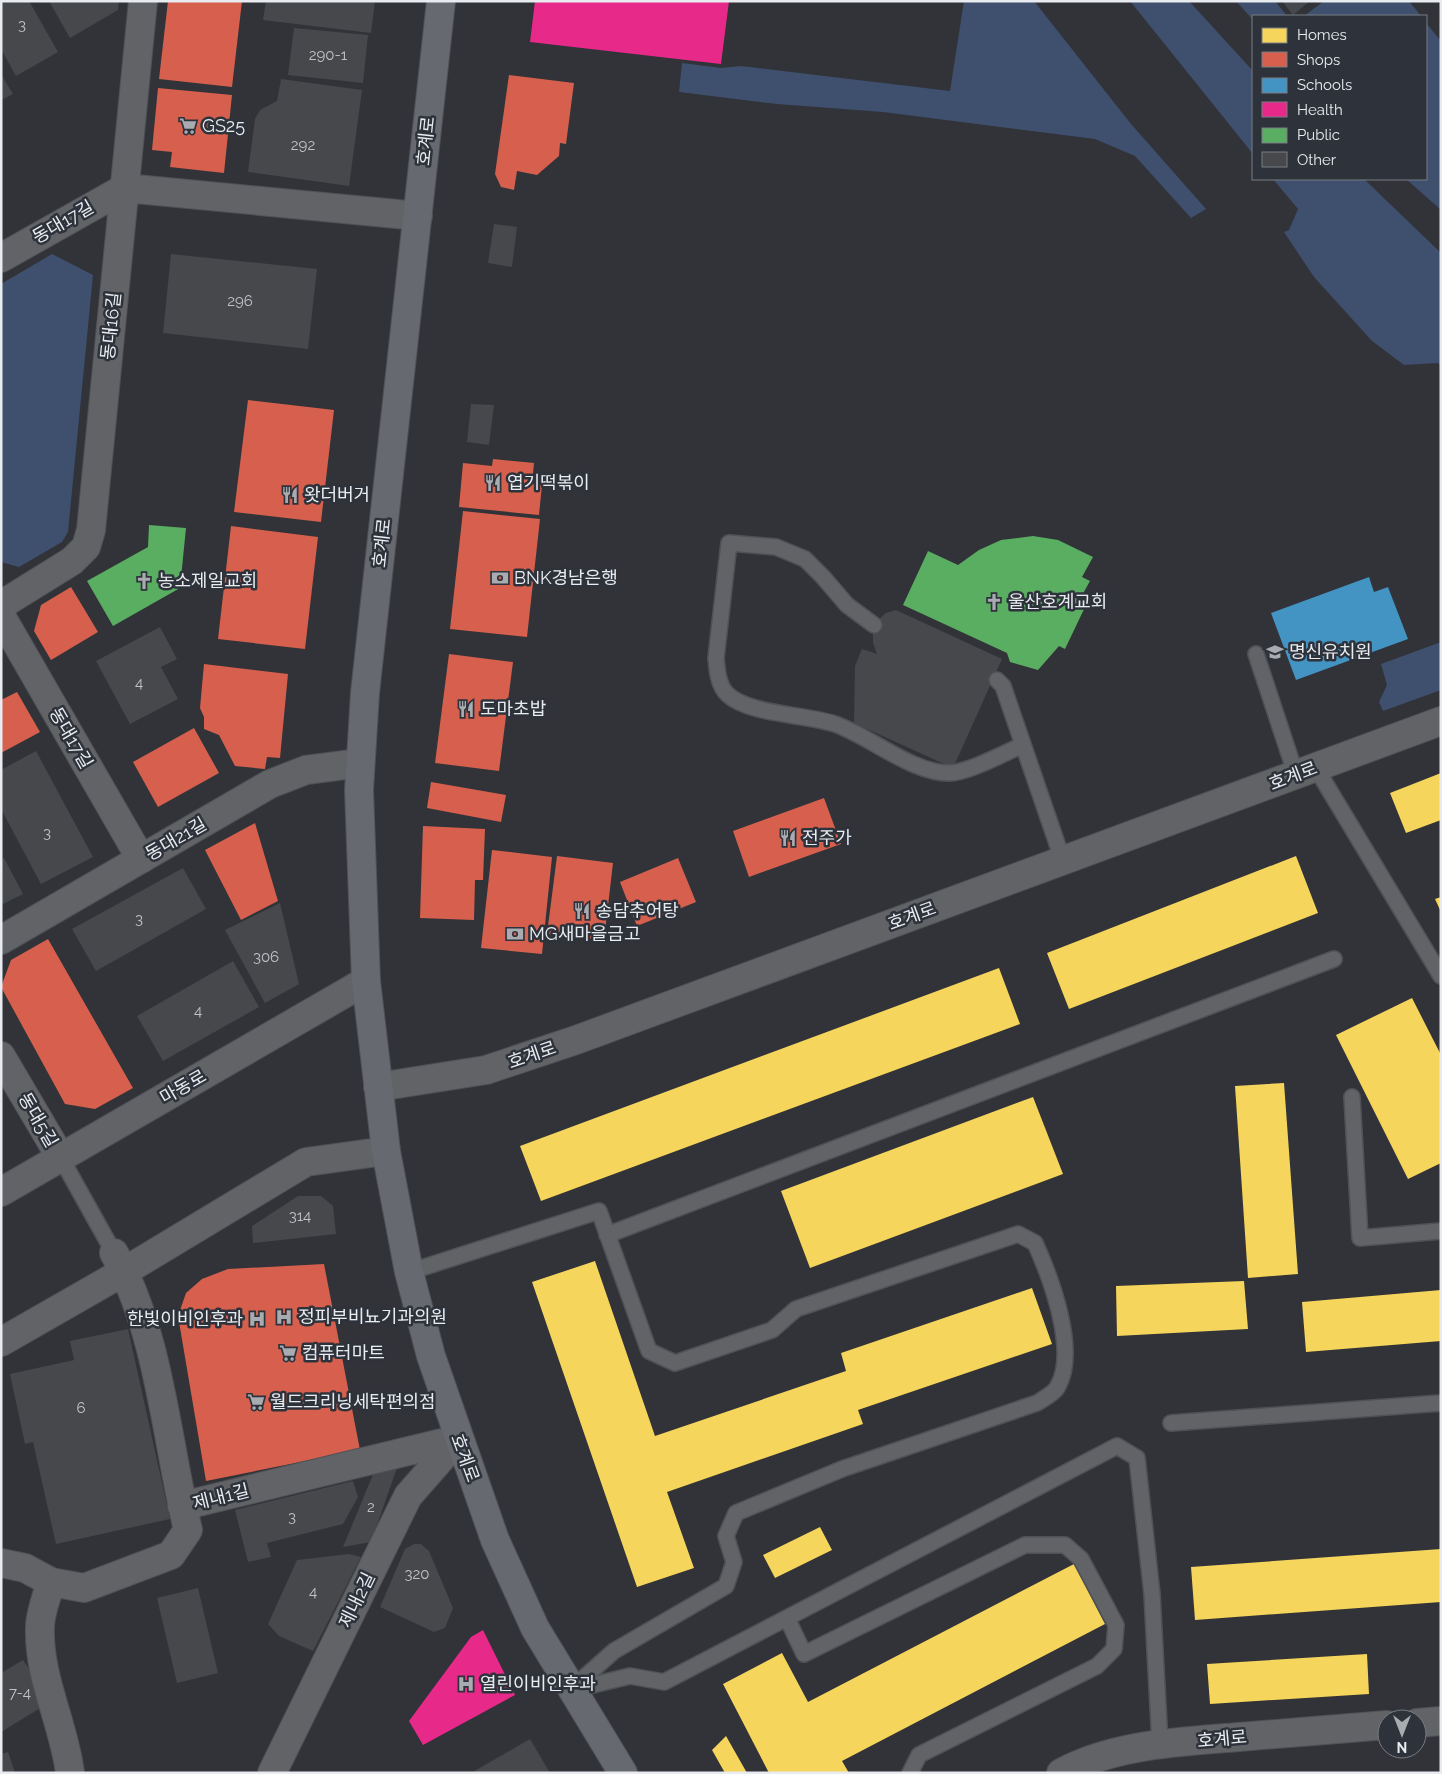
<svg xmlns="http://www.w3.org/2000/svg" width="1442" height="1774" viewBox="0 0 1442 1774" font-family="Raleway,'Noto Sans KR',sans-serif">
<rect width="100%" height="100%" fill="#313338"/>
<path fill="#3f4f6e" d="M964,1H1034L1131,124L1206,209L1191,218L1135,156L1095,139L883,112L777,104L679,92L682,63L721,68L741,66L950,91Z
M1130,1H1189L1253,71V154Z
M1236,1H1275L1287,16H1253V20Z
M1324,1H1409L1421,16H1304Z
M1426,23L1441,41V210L1406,179H1426Z
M1273,179H1364L1441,253V366L1438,363L1404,365L1372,341L1314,277L1284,232L1289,230L1298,209Z
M52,254L93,275L68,532L62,542L19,567L1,562V284Z
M1441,642V690L1383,711L1379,702L1387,685L1381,664Z"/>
<path fill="#f6d55c" d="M1441,773V820L1406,833L1390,793Z
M1296,856L1318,913L1069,1009L1047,953Z
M1441,897V912L1435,899Z
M999,968L1020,1024L541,1201L520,1146Z
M1412,998L1441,1055V1163L1408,1179L1336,1035Z
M1284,1083L1298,1274L1248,1278L1235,1086Z
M1033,1097L1063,1174L810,1268L781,1191Z
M595,1261L655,1436L846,1371L841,1353L1032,1288L1052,1344L858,1410L863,1424L667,1492L694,1568L637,1587L532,1282Z
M1244,1281L1248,1329L1117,1336L1116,1286Z
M1441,1290V1341L1306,1352L1302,1302Z
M820,1527L832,1550L775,1578L763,1555Z
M1441,1549V1602L1195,1620L1191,1567Z
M1074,1564L1105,1624L842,1761L849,1773H769L723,1684L782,1653L808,1702Z
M1367,1654L1369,1694L1210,1704L1207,1664Z
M726,1736L747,1773H725L712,1750Z"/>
<path fill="#d6604d" d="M168,1H242L232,87L159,79Z
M509,75L574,83L566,144L560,143L559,156L537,175L517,171L514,190L501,187L495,174Z
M158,88L232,95L224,173L170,167L172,152L152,150Z
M248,400L334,410L321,522L234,512Z
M493,459L534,463L532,484L542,485L539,515L459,507L463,463L492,466Z
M463,511L540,519L527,637L450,629Z
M231,526L318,537L305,649L218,639Z
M71,587L98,632L51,660L34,631L41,605Z
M449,654L513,662L499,771L435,763Z
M204,664L288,674L280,758L267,757L265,769L235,766L219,735L204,729V717L200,708Z
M17,692L40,732L1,753V700Z
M194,728L219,773L158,807L133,762Z
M431,782L506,795L501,822L427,808Z
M824,798L841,844L749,877L733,831Z
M255,823L278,901L241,920L205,850Z
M423,826L485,829L483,880H475L474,920L420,918Z
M492,850L552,857L542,954L481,948Z
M557,856L613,863L604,940L547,934Z
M678,858L696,902L637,926L620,882Z
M48,939L133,1088L95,1109L65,1104L1,987L11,960Z
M324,1264L360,1450L206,1481L178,1316L186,1293L202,1279L228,1269Z"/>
<path fill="#4393c3" d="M1369,577L1374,592L1388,587L1408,639L1296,680L1271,613Z"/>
<path fill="#e7298a" d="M535,1H729L721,64L530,42Z
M483,1630L515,1695L423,1745L409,1721L471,1637Z"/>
<path fill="#5aae61" d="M149,525L186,528L180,588L113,626L87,581L148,547Z
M1033,536L1058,540L1093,557L1082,577L1090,581L1080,599L1086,605L1065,649L1059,646L1038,670L1010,662L1007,653L903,605L928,551L958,565L979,550L1001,540Z"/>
<path fill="#46484b" d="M1,1H29L58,52L16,76L1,49Z
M49,1H119L118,10L70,38Z
M266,1H375L371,33L263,20Z
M1282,1H1310L1293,15Z
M294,28L368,35L363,83L288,75Z
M1,74L13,94L1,100Z
M281,79L362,90L349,186L248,172L255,119L260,110L277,101Z
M494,224L517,227L512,267L488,263Z
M171,254L317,269L308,349L163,333Z
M471,404L494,405L489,445L467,442Z
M896,610L1002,659L953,768L854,723L855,666L862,649L877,654L873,643V632L879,619L886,613Z
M160,627L177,659L161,667L178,699L130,724L96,661Z
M36,751L93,857L41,884L1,809V770Z
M4,858L23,894L1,905V860Z
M183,868L206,909L96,971L72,929Z
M280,903L299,984L265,1003L225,930Z
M233,961L259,1007L163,1061L137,1016Z
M298,1196H321L333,1206L336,1234L253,1243L252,1226Z
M128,1329L170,1519L56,1544L33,1442L25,1444L10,1374L74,1360L70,1341Z
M398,1465L371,1542L343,1547L374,1472Z
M353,1481L358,1497L343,1524L267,1543L271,1557L248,1562L235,1510Z
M414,1544H421L429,1551L453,1608L445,1628L434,1632L380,1607L405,1549Z
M349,1554L361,1557L313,1651L279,1636L268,1624L297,1560Z
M198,1588L218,1673L177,1683L157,1598Z
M23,1660L40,1685L42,1707L1,1732V1673Z
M530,1739L550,1773H471Z
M8,1752L15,1773H1V1754Z"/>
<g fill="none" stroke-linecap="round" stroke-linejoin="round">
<g stroke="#4f5156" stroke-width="18">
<path id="lane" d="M874,625L847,605L823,577L805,559L776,547L729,543L716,658C717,669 718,685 727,694C749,715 805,714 835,724C871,737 912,773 949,773C968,773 1004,753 1023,745
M1256,654L1296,775
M997,680L1003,686L1063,861
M1316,768L1441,976
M1352,1097L1360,1238L1441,1231
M61,1158L114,1253
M607,1235L1334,959
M409,1272L599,1211L649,1351L675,1363L772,1330L796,1309L1018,1234L1035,1243C1051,1278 1078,1351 1058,1386C1055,1393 1044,1398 1037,1403L842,1469L736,1513L726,1536L734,1562L726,1586L614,1651L570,1690
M1171,1423L1441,1403
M787,1618L804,1654L1025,1545H1065L1081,1559L1116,1625L1114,1649L1097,1666L919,1755L910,1773
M572,1690L630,1676L664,1682L1117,1446L1137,1458L1152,1594L1160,1744"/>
</g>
<g stroke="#4f5156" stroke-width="30">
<path id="street" d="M1,258L125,188L418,216
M1,605L72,561L86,547L91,530L143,1
M1,616L141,859
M1,940L270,784L306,770L360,763
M1,1056L61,1158
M378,1087L486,1070L576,1040L1441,721
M1,1192L366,981
M1,1342L125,1271L306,1162L386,1151
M182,1506L458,1439
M1,1563L25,1568L51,1582L84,1588L171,1555L188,1530C167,1443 159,1331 114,1253
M51,1582C47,1596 40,1613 40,1627C38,1677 64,1724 70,1773
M1417,1723L1441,1721
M272,1773L408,1496L458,1439
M1061,1773C1115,1744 1179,1742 1239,1737C1288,1733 1338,1729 1387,1725"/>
</g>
<g stroke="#4f5156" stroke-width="30">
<path id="secondary" d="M441,1L365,693L359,790L366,981L386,1151L409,1272L431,1356L495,1540L535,1628L623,1773"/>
</g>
<use href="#lane" stroke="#616367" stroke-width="15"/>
<use href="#street" stroke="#616367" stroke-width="28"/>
<use href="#secondary" stroke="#66696f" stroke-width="28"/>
</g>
<defs>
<g id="supermarket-bare" transform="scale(1.35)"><path d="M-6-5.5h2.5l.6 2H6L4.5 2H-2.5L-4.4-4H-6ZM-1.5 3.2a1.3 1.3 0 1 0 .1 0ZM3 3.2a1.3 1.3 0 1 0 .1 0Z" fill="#a8abb0" stroke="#2e323b" stroke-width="2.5" paint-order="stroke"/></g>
<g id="restaurant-bare" transform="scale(1.35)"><path d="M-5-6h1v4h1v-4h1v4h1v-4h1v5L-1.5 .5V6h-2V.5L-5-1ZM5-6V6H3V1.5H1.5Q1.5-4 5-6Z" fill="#a8abb0" stroke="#2e323b" stroke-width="2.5" paint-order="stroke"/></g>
<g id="bank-bare" transform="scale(1.35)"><path d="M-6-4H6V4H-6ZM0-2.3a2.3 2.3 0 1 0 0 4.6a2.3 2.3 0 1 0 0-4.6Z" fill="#a8abb0" stroke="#2e323b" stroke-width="2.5" paint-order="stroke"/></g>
<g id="church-bare" transform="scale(1.35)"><path d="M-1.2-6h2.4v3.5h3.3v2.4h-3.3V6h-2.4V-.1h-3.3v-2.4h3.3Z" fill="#a8abb0" stroke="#2e323b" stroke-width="2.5" paint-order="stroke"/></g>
<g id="school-bare" transform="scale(1.35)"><path d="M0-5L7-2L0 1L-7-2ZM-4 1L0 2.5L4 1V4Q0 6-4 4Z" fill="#a8abb0" stroke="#2e323b" stroke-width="2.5" paint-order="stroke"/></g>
<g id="hospital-bare" transform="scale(1.35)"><path d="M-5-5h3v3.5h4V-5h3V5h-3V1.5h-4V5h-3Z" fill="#a8abb0" stroke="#2e323b" stroke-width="2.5" paint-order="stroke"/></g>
</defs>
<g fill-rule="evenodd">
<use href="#supermarket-bare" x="188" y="126"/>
<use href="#restaurant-bare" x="493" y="483"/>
<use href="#restaurant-bare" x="290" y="495"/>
<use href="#bank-bare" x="500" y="578"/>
<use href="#church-bare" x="144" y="581"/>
<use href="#church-bare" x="994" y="602"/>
<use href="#school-bare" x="1275" y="652"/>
<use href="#restaurant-bare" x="466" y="709"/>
<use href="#restaurant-bare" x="788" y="838"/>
<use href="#restaurant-bare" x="582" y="911"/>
<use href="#bank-bare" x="515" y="934"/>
<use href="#hospital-bare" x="284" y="1317"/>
<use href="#hospital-bare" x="257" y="1319"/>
<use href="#supermarket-bare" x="288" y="1353"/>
<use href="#supermarket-bare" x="256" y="1402"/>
<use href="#hospital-bare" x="466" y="1684"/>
</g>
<g text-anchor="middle" stroke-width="5" stroke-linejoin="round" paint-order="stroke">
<g font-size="15" fill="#c0c2c7">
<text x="22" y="30">3</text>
<text x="328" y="60">290-1</text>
<text x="303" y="150">292</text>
<text x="240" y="306">296</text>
<text x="139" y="688">4</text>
<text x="47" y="838">3</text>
<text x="139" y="924">3</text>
<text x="266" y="962">306</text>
<text x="198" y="1016">4</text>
<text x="300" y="1221">314</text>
<text x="81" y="1413">6</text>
<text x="371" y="1512">2</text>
<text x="292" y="1522">3</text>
<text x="417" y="1579">320</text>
<text x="313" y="1597">4</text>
<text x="20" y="1698">7-4</text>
</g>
<g font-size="18" fill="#e8ebf0" stroke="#2e323b" text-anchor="start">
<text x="202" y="132">GS25</text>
<text x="507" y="489">엽기떡볶이</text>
<text x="304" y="501">왓더버거</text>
<text x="514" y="584">BNK경남은행</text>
<text x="158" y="587">농소제일교회</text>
<text x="1008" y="608">울산호계교회</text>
<text x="1289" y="658">명신유치원</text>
<text x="480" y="715">도마초밥</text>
<text x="802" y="844">전주가</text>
<text x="596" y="917">송담추어탕</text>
<text x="529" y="940">MG새마을금고</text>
<text x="298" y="1323">정피부비뇨기과의원</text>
<text x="243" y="1325" text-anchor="end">한빛이비인후과</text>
<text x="302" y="1359">컴퓨터마트</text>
<text x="270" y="1408">월드크리닝세탁편의점</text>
<text x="480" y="1690">열린이비인후과</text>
</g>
<g font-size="18" fill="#e8ebf0" stroke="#2e323b">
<text transform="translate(426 141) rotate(-84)" y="6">호계로</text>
<text transform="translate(63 222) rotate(-30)" y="6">동대17길</text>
<text transform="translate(111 326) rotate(-84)" y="6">동대16길</text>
<text transform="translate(382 543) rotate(-84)" y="6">호계로</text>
<text transform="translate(71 738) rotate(60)" y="6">동대17길</text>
<text transform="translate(1293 776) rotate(-21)" y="6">호계로</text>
<text transform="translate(176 839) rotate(-30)" y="6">동대21길</text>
<text transform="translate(912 916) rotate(-20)" y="6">호계로</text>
<text transform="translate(532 1055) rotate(-19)" y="6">호계로</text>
<text transform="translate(183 1087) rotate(-30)" y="6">마동로</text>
<text transform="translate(38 1120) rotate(60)" y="6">동대5길</text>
<text transform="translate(465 1458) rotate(70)" y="6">호계로</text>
<text transform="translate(221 1497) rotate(-14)" y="6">제내1길</text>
<text transform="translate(357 1600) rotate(-64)" y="6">제내2길</text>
<text transform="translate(1222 1739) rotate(-5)" y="6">호계로</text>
</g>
</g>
<rect width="1442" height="1774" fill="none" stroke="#e8ebf0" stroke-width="5"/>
<rect x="1252" y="15" width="175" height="165" fill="#2e323b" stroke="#787c83"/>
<rect x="1262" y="28" width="25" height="15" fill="#f6d55c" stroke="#787c83"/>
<text x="1297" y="40" font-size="15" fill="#e8ebf0">Homes</text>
<rect x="1262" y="52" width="25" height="15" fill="#d6604d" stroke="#787c83"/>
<text x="1297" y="65" font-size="15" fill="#e8ebf0">Shops</text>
<rect x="1262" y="78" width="25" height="15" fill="#4393c3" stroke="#787c83"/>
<text x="1297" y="90" font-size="15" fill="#e8ebf0">Schools</text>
<rect x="1262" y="102" width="25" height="15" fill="#e7298a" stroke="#787c83"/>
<text x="1297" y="115" font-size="15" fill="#e8ebf0">Health</text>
<rect x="1262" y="128" width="25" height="15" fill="#5aae61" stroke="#787c83"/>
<text x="1297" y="140" font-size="15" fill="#e8ebf0">Public</text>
<rect x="1262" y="152" width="25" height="15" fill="#46484b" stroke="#787c83"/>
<text x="1297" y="165" font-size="15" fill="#e8ebf0">Other</text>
<g transform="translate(1402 1734) rotate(180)"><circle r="24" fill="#2e323b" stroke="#787c83"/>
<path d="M0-4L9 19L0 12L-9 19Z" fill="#a8abb0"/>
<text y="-8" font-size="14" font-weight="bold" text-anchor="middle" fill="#e8ebf0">N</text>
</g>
</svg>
